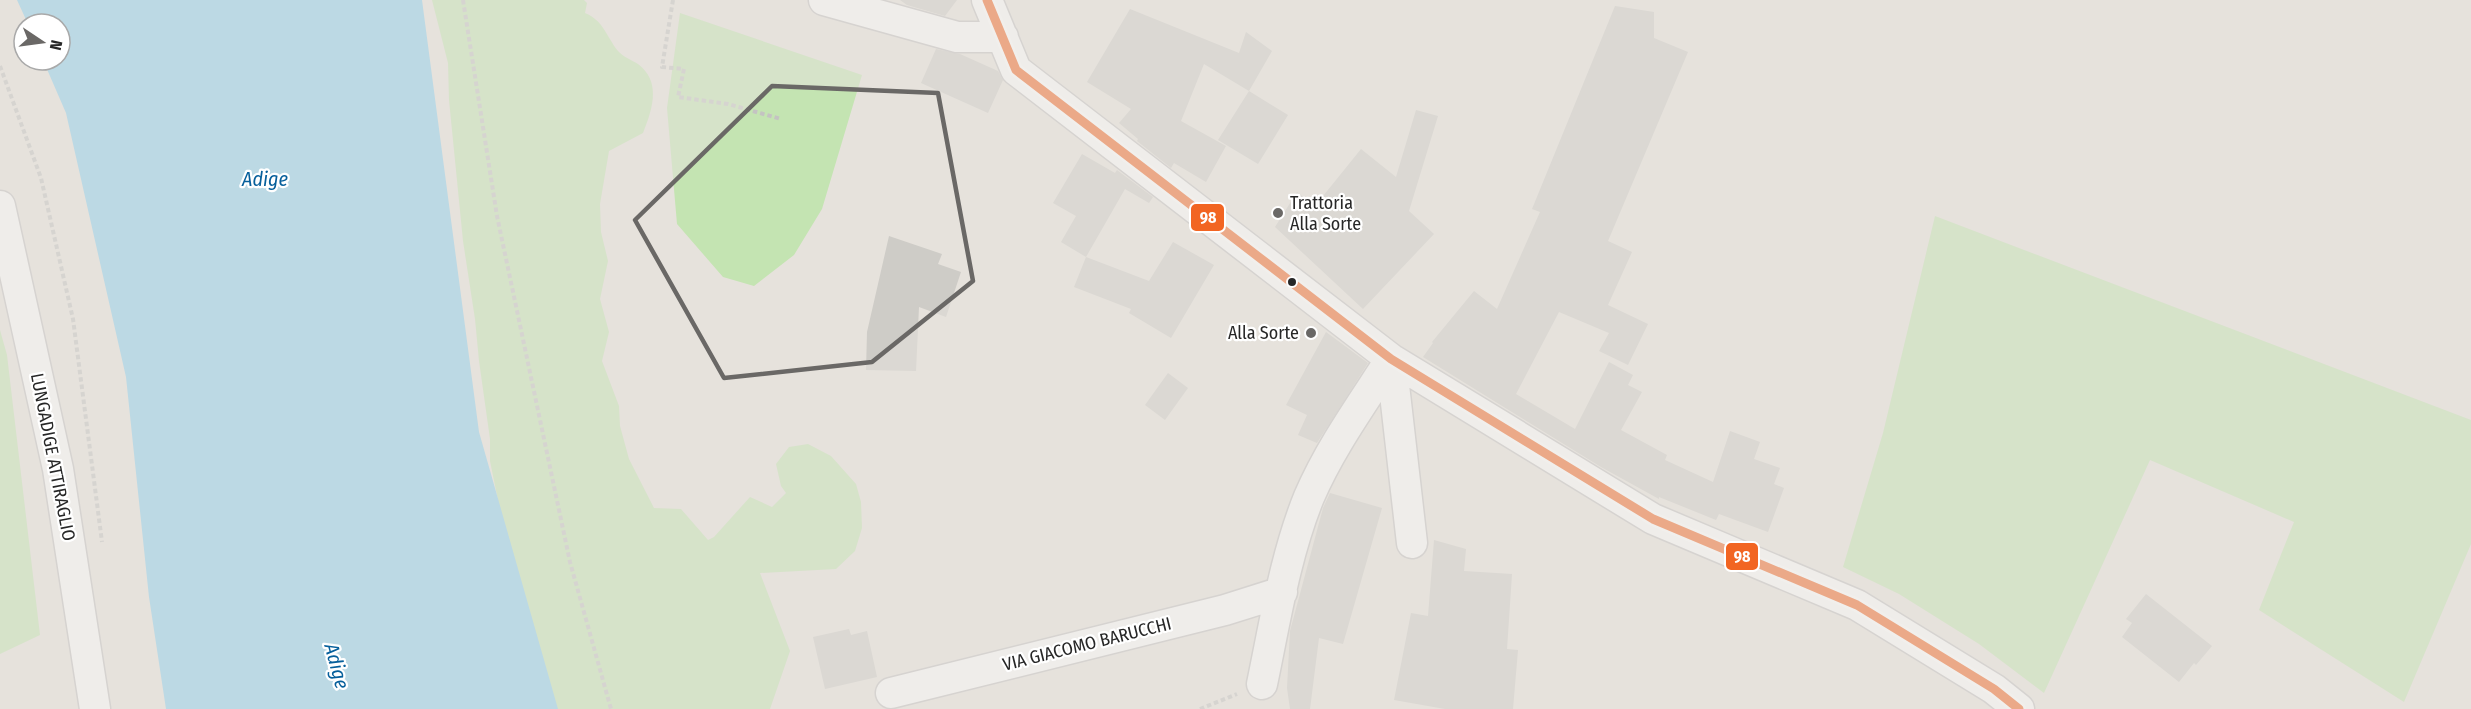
<svg xmlns="http://www.w3.org/2000/svg" width="2471" height="709" viewBox="0 0 2471 709" font-family="'Fira Sans Condensed',sans-serif">
<rect width="100%" height="100%" fill="#e6e2dc"/>
<path fill="#c4e4b2" d="M432,0H584L587,3L585,13C604,21 606,36 618,51C623,57 632,60 638,64C662,82 652,110 643,133L609,151L600,204L601,232L608,261L600,299L609,332L602,361L619,406L620,426L629,459L654,508L681,509L708,540L714,537L750,497L772,507L786,493L781,486L776,464L789,447L808,444L831,456L856,484L861,502L862,528L855,551L836,569L760,573L790,651L770,709H550L506,540L490,461V439L479,361L475,319L463,241L449,100L448,63Z
M680,13L862,75L822,209L794,255L754,286L723,277L677,224L667,108Z
M1935,216L2471,420V544L2404,702L2259,610L2294,522L2150,460L2044,693L1979,644L1899,594L1843,567L1883,433Z
M0,330L7,355L40,635L0,654Z"/>
<path fill="#8aceed" d="M17,0H422L479,432L558,709H166L149,597L126,377L66,113L43,60H60V24H28Z"/>
<path fill="#ceccc7" d="M900,0H957L945,16L907,5Z
M1615,6L1654,12V38L1688,52L1608,241L1632,252L1608,305L1648,324L1628,365L1599,351L1609,333L1559,312L1516,394L1575,429L1609,362L1633,375L1628,385L1642,392L1621,430L1667,455L1665,460L1713,482L1730,431L1760,442L1754,459L1780,468L1774,484L1784,488L1768,532L1719,514L1716,520L1659,497V499L1601,467L1423,357L1433,343L1432,342L1474,291L1497,309L1540,212L1532,209Z
M1130,9L1239,53L1246,32L1272,51L1249,91L1204,64L1181,121L1226,146L1206,182L1174,163L1171,168L1137,141L1138,139L1119,123L1131,109L1087,82Z
M936,49L960,54L998,71L1003,80L988,113L921,83Z
M1249,91L1288,115L1258,164L1218,140Z
M1416,110L1438,116L1409,211L1434,234L1363,309L1275,227L1297,192L1315,206L1361,149L1396,177Z
M1082,154L1115,173L1117,170L1153,197L1149,203L1125,189L1086,257L1061,242L1076,216L1053,203Z
M889,236L942,254L938,264L961,272L946,317L919,307L916,371L866,370L867,332Z
M1173,242L1214,265L1171,338L1129,313L1131,309L1074,287L1086,257L1149,281Z
M1326,332L1368,363L1317,443L1298,435L1307,415L1286,405Z
M1168,373L1188,388L1165,420L1145,405Z
M1330,493L1382,508L1343,644L1319,638L1310,709H1290L1287,688L1290,631L1323,508Z
M1434,540L1466,549L1464,571L1512,574L1507,649L1518,650L1513,709H1445L1394,700L1411,613L1428,616Z
M2146,594L2212,646L2196,665L2194,663L2179,682L2122,637L2132,623L2126,619Z
M849,629L851,635L867,631L877,677L825,689L813,637Z"/>
<g fill="none" stroke-linecap="round" stroke-linejoin="round">
<g stroke="#c3c1c2" stroke-width="33">
<path id="minor" d="M824,0L957,37H1003
M987,0L1016,70L1391,359L1653,519L1857,605L1994,689L2019,709
M0,206L58,469L95,709
M1391,359L1412,543
M1262,684C1275,622 1285,556 1309,497C1330,448 1362,404 1391,359
M891,693L1225,610L1282,592"/>
</g>
<path stroke="#c4c3c2" stroke-width="4" stroke-dasharray="4.5 3" stroke-linecap="butt" d="M463,0L497,216L570,562L611,709
M673,0L662,67L684,69L678,97L728,104L781,119
M0,66L41,178L73,319L102,542
M1200,709L1237,694"/>
<use href="#minor" stroke="#fbfbfa" stroke-width="30"/>
<g stroke="#fff" stroke-width="14">
<path id="bus-1" d="M987,0L1016,70L1391,359L1653,519L1857,605L1994,689L2019,709"/>
</g>
<use href="#bus-1" stroke="#f26522" stroke-width="9"/>
</g>
<path d="M0 0H2471V709H0ZM772,86L938,93L973,281L872,362L724,378L635,220Z" fill="#e6e2dc" fill-opacity=".55" fill-rule="evenodd"/>
<path fill="none" stroke="#6a6866" stroke-width="4.5" stroke-linejoin="round" d="M772,86L938,93L973,281L872,362L724,378L635,220Z"/>
<g fill="#6a6866" stroke="#fff" stroke-width="2">
<circle cx="1278" cy="213" r="6"/>
<circle cx="1311" cy="333" r="6"/>
</g>
<circle fill="#272727" stroke="#fff" stroke-width="2" cx="1292" cy="282" r="5"/>
<g text-anchor="middle" stroke-width="4.5" stroke-linejoin="round" paint-order="stroke">
<g font-size="18" fill="#272727" stroke="#fff" text-anchor="start">
<text x="1290" y="209">Trattoria<tspan x="1290" dy="21">Alla Sorte</tspan></text>
<text x="1299" y="339" text-anchor="end">Alla Sorte</text>
</g>
<g font-size="18" fill="#272727" stroke="#fff">
<text transform="translate(53 457) rotate(79)" y="6">LUNGADIGE ATTIRAGLIO</text>
<text transform="translate(1087 644) rotate(-14)" y="6">VIA GIACOMO BARUCCHI</text>
</g>
<g font-size="20" font-style="italic" fill="#065f9b" stroke="#fff">
<text x="265" y="186">Adige</text>
<text transform="translate(337 666) rotate(75)" y="7">Adige</text>
</g>
</g>
<g stroke="#fff" stroke-width="2">
<rect x="1190" y="203" width="35" height="29" rx="6" fill="#f26522"/>
<rect x="1725" y="542" width="34" height="29" rx="6" fill="#f26522"/>
</g>
<g font-size="16" text-anchor="middle" font-weight="bold" fill="#fff">
<text x="1208" y="223">98</text>
<text x="1742" y="562">98</text>
</g>
<g transform="translate(42 42) rotate(103)"><circle r="28" fill="#ffffff" stroke="#a9a9a9" stroke-width="1.5"/>
<path d="M0-4.5L10 22L0 15L-10 22Z" fill="#6a6866"/>
<text y="-9" font-size="16" font-weight="bold" text-anchor="middle" fill="#272727">N</text>
</g>
</svg>
